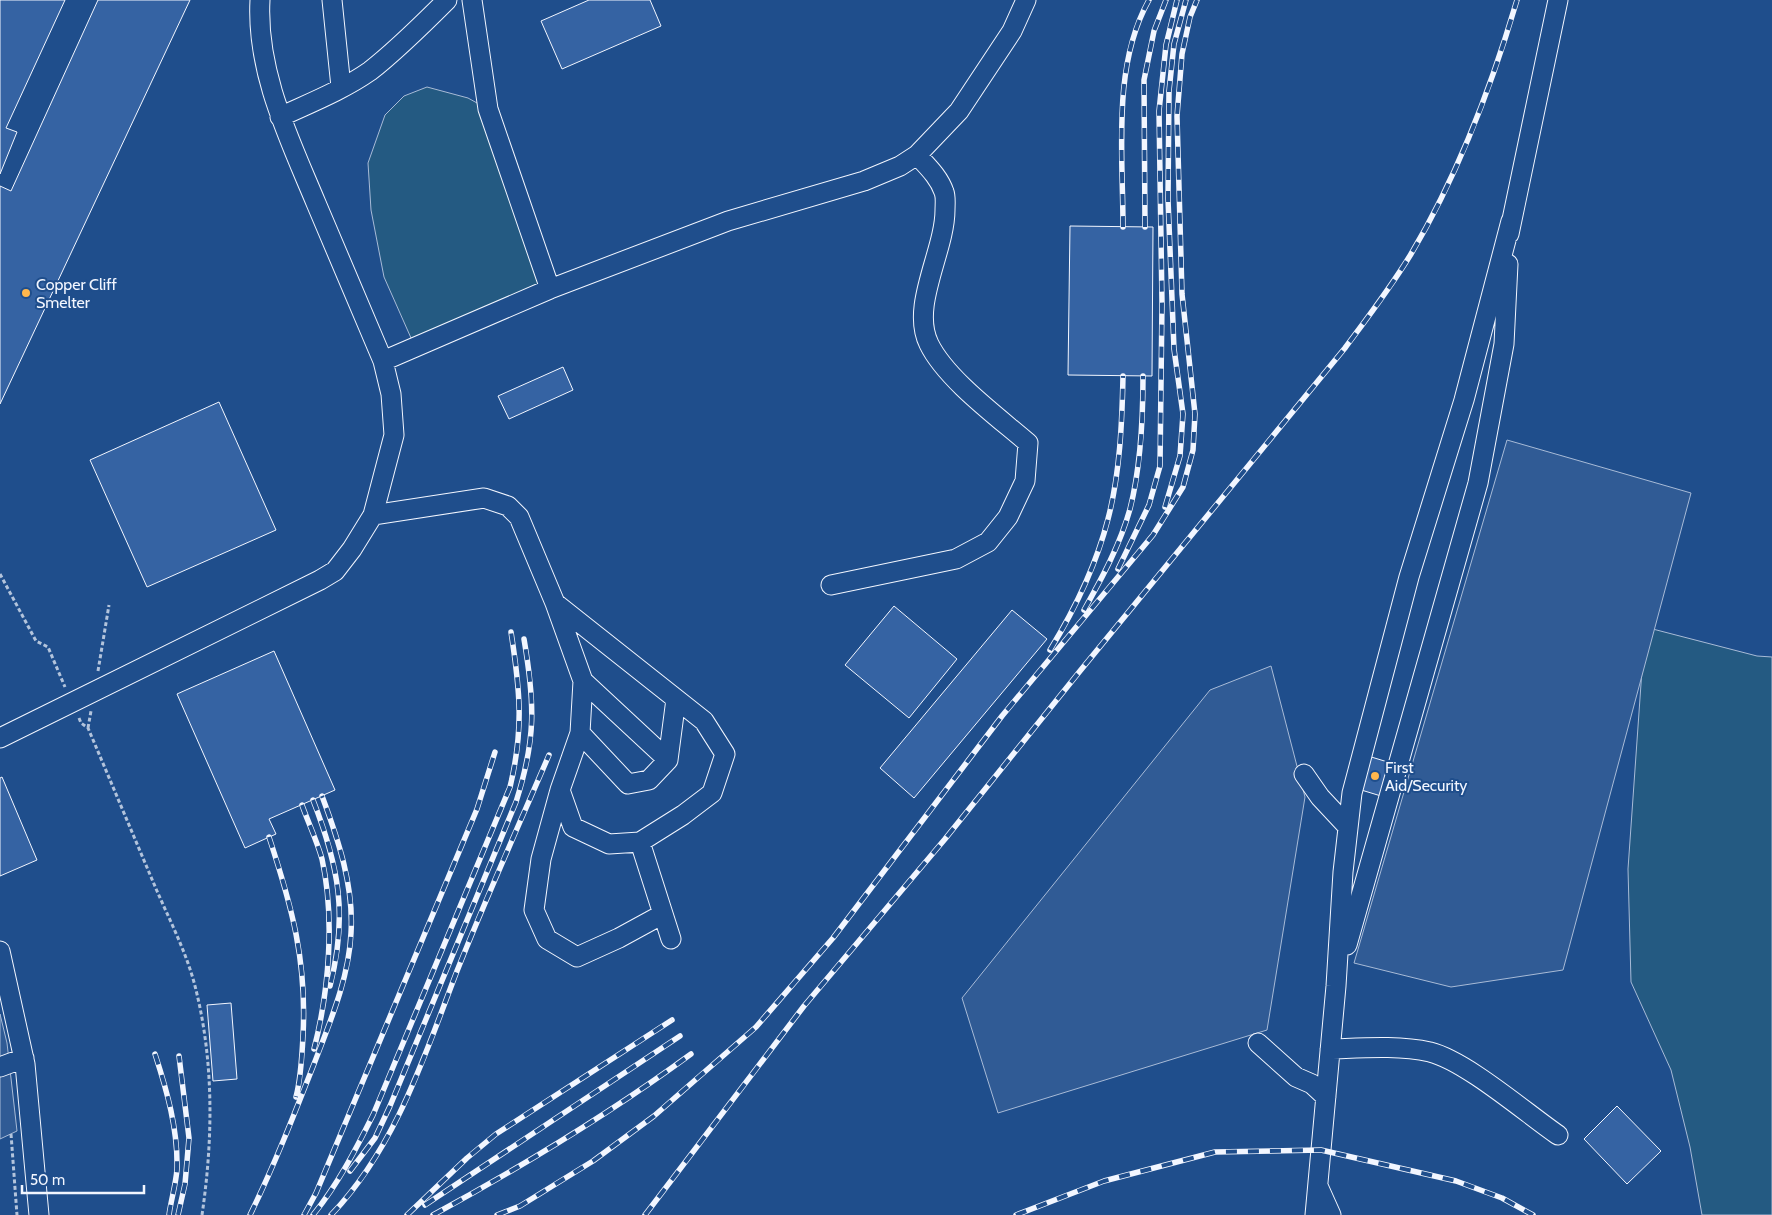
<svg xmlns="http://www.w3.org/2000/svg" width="1772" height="1215" viewBox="0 0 1772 1215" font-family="Cabin,sans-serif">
<rect width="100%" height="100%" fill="#1f4e8c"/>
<path fill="#245a82" stroke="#a8bbd7" d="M427,87L468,98L486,108L548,288L415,347L384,277L371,210L368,163L385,115L404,96Z
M1645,627L1757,656L1772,657V1215H1702L1690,1147L1671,1070L1631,982L1628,869Z"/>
<path fill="#305b95" stroke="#a8bbd7" d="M1507,440L1691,493L1563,970L1451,987L1354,963Z
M1271,666L1305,797L1267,1030L998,1113L962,998L1210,690Z
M0,1014L7,1043L17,1131L0,1139Z"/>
<path fill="#3563a3" stroke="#f2f6ff" d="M0,0H65L6,128L17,132L0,174Z
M98,0H190L0,404V186L11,191Z
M589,0H650L661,26L562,69L541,21Z
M1070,226L1153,227L1152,376L1068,375Z
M563,367L573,390L509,419L498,396Z
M219,402L276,530L147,587L90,460Z
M894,606L957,659L909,718L845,665Z
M1012,610L1047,639L914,798L880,768Z
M274,651L335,790L269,819L276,834L245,848L177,694Z
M1368,756L1391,763L1381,796L1358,789Z
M2,777L37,860L0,876V778Z
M231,1003L237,1079L213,1081L207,1005Z
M1617,1106L1661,1151L1627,1184L1584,1139Z"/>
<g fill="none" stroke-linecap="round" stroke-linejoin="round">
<g stroke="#f2f6ff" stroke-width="21">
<path id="minor" d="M332,0L341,87
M472,0L488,109L550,289
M280,117C310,103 343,90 370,71C397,50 423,24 447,0
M1509,234L1558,0
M383,361L550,289L728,221L864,181L900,166L917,155L959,111L1012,31L1026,0
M373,515L484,498L508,506L519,517L555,603L583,681L580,733L560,790L573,827L609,844L640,842L683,815L712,793L725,754L704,721L555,603
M831,585L956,559L988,542L1008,517L1025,481L1028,443C998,417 946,379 929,344C910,306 945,251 945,210C945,205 946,197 944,192C939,177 927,166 917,155
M583,681L668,760
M580,733L628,784L649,780L668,760L676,699
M0,738L320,580L335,571L352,549L373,515L394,435L391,394L383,361C360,308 338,255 316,203C289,138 256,72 260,0
M1304,774L1320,797L1348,827
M560,790L541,859L534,910L547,939L577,957L619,938L663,914
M640,842L671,939
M1347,945L1478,483L1504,344L1508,264
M0,951L25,1064L39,1215
M1258,1043L1296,1077L1312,1084L1326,1097
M1330,1049C1362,1048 1398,1045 1430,1052C1466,1061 1526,1113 1558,1135
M0,1067L24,1058
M1318,1186L1331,1215
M1315,1215L1336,986L1343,872L1352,793L1409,577L1464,400L1511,221"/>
</g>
<path stroke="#b3c4dc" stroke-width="3" stroke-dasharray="4 2.5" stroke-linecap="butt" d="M0,574L36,641L48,647L65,687
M98,671L109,605
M79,718L81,723L88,728C111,782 134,837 157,891C171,923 188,956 196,990C214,1063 213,1140 202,1215
M88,728L91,711
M11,1134L17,1215"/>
<use href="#minor" stroke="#1f4e8c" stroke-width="19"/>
<g stroke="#f2f6ff" stroke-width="5.5">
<path id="rail" d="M1123,227C1123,153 1112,66 1149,0
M1145,227L1144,80L1154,31L1166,0
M1165,507L1180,456L1183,414L1174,349L1168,199L1169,91L1174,44L1186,0
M1118,569L1149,505L1160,466L1162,303L1159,111L1166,45L1177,0
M1084,610C1102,578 1120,545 1130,509C1141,466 1143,420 1143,376
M1050,650C1075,609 1096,566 1108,519C1120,473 1122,423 1123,376
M313,800C339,867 348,915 330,986
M302,805C308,822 317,841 322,859C335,918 329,991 314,1049
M269,837C292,907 307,961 303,1036C302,1056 301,1078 296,1097
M155,1054C167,1091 178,1129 177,1169C176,1184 171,1200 169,1215
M350,1171L375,1138L390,1106L516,802C536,739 535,704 524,639
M425,1205L680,1036
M178,1215L185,1184L189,1138L179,1056
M250,1215C274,1166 294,1115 314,1064C330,1022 349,978 351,933C354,886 338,839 322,796
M304,1215L316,1193L477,809L495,752
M313,1215C338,1184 355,1151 373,1115L510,787C524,729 520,690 511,632
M331,1215C396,1147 424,1057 457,971C486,898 518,827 549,755
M407,1215L467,1158L496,1134L672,1020
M433,1215C523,1166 609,1114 691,1054
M497,1215L520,1206L593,1161L654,1116L756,1027L833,938L1002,716L1153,535L1183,487L1193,450L1195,414L1182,294L1177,116L1182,54L1190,17L1197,0
M645,1215L804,1006L945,839L1080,671L1345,348C1368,317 1391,287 1411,254C1458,175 1491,88 1517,0
M1016,1215L1104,1181L1215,1152L1321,1150L1456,1181L1502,1198L1533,1215"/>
</g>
<use href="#rail" stroke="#1f4e8c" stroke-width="4" stroke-dasharray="11" stroke-linecap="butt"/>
</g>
<g fill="#ffb74d" stroke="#1f4e8c" stroke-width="2">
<circle cx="26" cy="293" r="5"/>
<circle cx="1375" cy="776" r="5"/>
</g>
<g text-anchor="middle" stroke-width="4" stroke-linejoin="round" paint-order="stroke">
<g font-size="16" fill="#f2f6ff" stroke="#1f4e8c" text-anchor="start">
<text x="36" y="290">Copper Cliff<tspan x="36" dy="18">Smelter</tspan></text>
<text x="1385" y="773">First<tspan x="1385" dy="18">Aid/Security</tspan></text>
</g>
</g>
<path d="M22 1185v8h122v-8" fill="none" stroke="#f2f6ff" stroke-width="2.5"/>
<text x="30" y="1185" font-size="15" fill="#f2f6ff" stroke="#1f4e8c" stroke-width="4" paint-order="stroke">50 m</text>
</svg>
